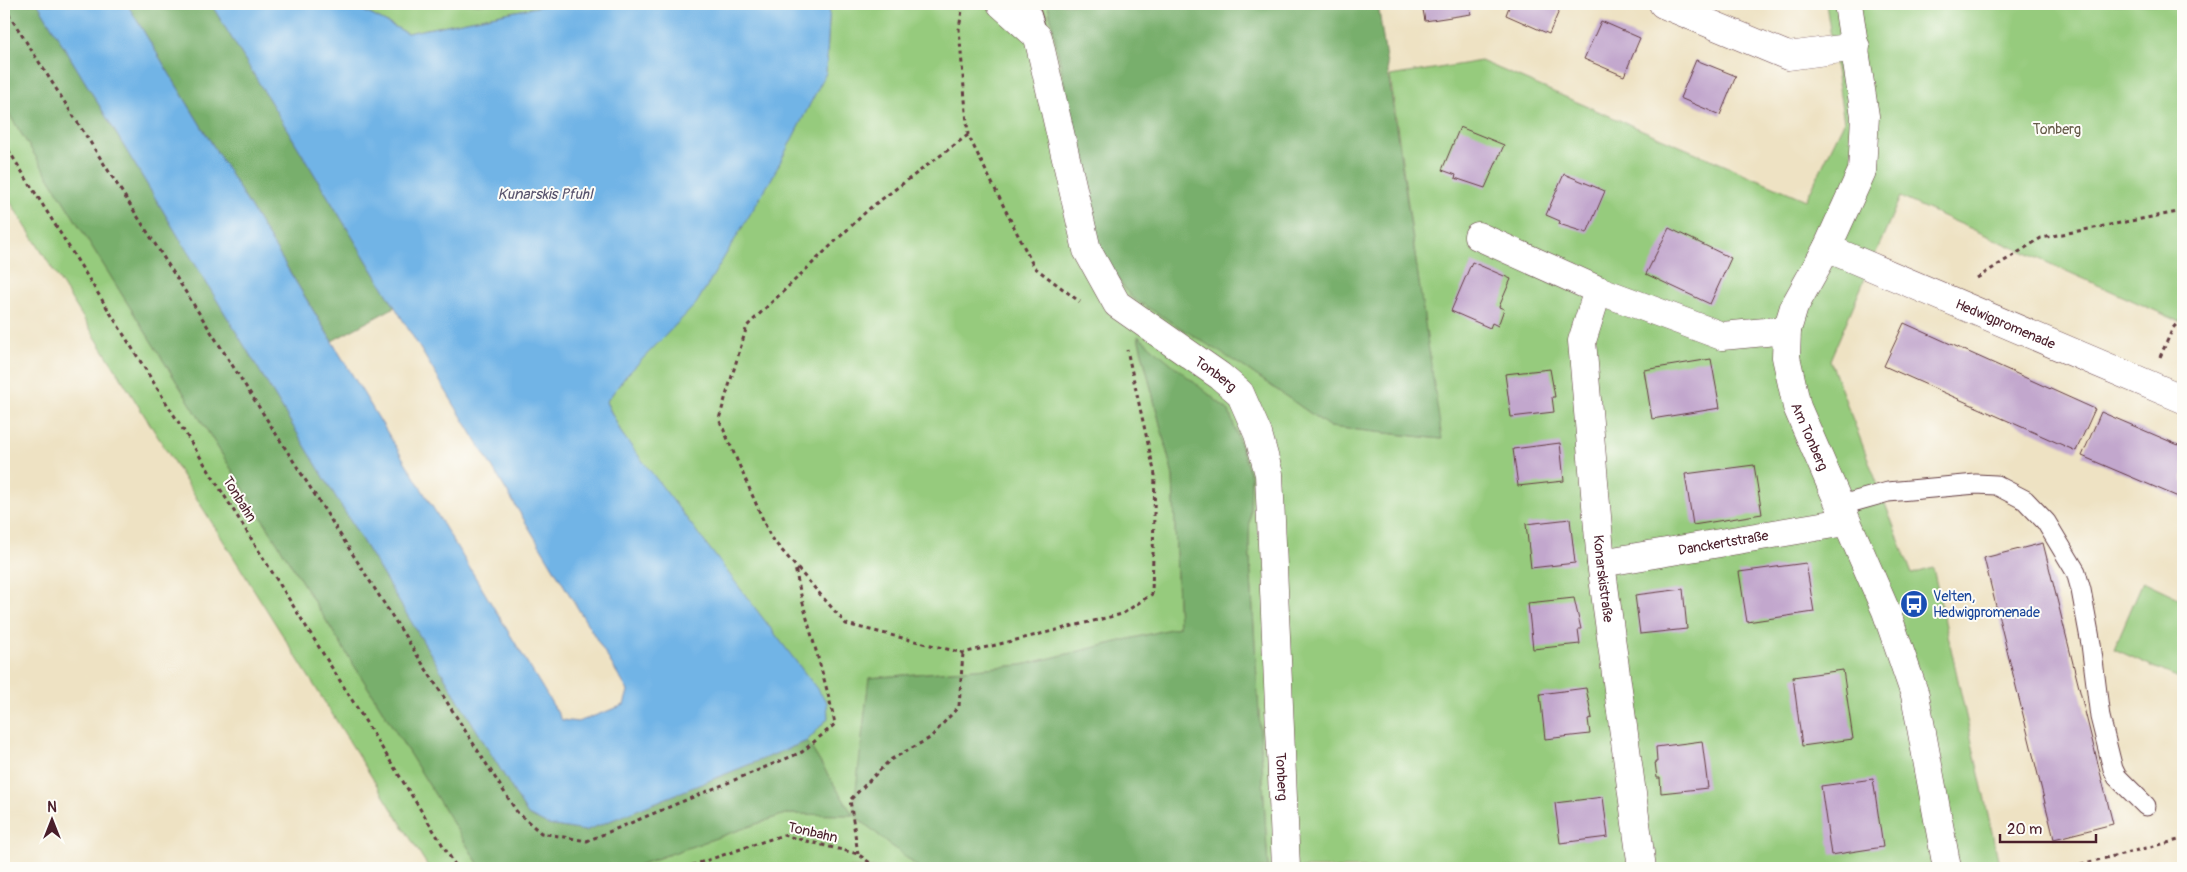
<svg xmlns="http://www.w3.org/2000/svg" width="2187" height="872" viewBox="0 0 2187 872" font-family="Pangolin,sans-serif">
<rect width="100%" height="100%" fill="#fdfcf7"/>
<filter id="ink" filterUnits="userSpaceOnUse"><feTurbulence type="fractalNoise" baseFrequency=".02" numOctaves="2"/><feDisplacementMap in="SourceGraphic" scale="10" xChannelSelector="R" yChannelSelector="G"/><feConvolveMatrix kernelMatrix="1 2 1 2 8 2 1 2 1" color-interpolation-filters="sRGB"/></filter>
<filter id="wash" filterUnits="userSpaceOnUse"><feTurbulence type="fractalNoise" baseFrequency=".0096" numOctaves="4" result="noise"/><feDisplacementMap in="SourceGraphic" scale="20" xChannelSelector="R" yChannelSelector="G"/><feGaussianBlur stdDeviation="1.12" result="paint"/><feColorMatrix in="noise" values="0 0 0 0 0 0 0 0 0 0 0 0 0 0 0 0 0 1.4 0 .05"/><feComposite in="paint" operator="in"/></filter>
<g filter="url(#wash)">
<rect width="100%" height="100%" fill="#eee2c3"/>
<path fill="#96cb7d" stroke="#707554" d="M350,4H551L407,33Z
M830,4H1048L1099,253L1247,369L1330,427L1441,439L1390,76L1481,61L1806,200L1844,122L1826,4H2183V323L1900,197L1830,360L1912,574L1933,568L2000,868H1268L1249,542L1251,477L1229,411L1138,337L1173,476L1179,627L1022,665L869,678L854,815L919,868H630L785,814L853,815L807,741L828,718L622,434L606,402L626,376L826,73Z
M4,106L481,868H429L4,192Z
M2143,581L2183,600V680L2114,649Z"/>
<path fill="#78af6c" stroke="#61674c" d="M4,4H38L528,815L548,825L585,831L807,741L853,815L869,678L1022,665L1179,627L1173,476L1138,336L1229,411L1251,477L1249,542L1268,868H919L854,815L785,814L630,868H481L4,106Z
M127,4H211L395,307L332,341Z
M1048,4H1378L1442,439L1330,427L1247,369L1131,297L1099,253Z"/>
<path fill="#71b4e6" stroke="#5e6a88" d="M38,4H127L562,720L578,722L624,705L628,691L211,4H350L407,33L551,4H830L826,73L772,178L696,304L626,376L606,402L622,434L827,702L828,718L807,741L585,831L548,825L528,815Z"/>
<g id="blocks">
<path fill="#c2a7cd" d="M1422,4H1469L1471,14L1425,21Z
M1510,4H1562L1549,34L1506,15Z
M1601,21L1640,38L1624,76L1584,59Z
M1696,60L1736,76L1720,115L1680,98Z
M1460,127L1504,145L1485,188L1455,178L1456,175L1442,170Z
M1564,174L1605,191L1587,233L1559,224L1560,221L1546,215Z
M1669,228L1731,258L1710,304L1646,274Z
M1472,262L1511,279L1499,307L1504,309L1498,326L1492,323L1490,328L1451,311Z
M1904,323L2095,409L2076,451L1884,366Z
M1711,359L1720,408L1652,419L1644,370Z
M1550,369L1555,397H1552L1554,412L1511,417L1505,374Z
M2101,412L2183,447V499L2082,456Z
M1560,443L1564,481L1518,486L1513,449Z
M1754,465L1762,514L1693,525L1685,474Z
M1570,519L1575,563L1531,568L1526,524Z
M2043,543L2113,824L2054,839L1984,558Z
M1806,563L1814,612L1747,622L1739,572Z
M1683,589L1687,629L1640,634L1635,595Z
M1574,598L1581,629H1578L1580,644L1533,649L1528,603Z
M1843,670L1853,739L1802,746L1793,677Z
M1586,688L1592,718L1588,719L1590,734L1545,739L1540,694Z
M1702,741L1708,788L1661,793L1660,778H1657L1655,762H1657L1656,747Z
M1873,779L1883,847L1831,855L1821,786Z
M1603,797L1608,837L1560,843L1555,803Z"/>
</g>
</g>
<g filter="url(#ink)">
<use href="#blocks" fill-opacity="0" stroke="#633c42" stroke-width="1"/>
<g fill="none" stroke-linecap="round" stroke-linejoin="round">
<g stroke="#633c42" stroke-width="21">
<path id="service" d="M1028,4L1038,36
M1838,506L1888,492L1976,484L1996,485L2025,500L2046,522L2076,572L2081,590L2091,644L2100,717L2113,769L2117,777L2146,806"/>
</g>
<g stroke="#633c42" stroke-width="29">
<g id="minor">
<path id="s1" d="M1001,4L1038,37L1087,250L1117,304L1220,376L1240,393L1258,434L1269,474L1286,868"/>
<path d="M1663,4L1788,56L1856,47"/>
<path id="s2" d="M1848,4L1865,116L1862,171L1827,248L1794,307L1787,330L1786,357L1797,407L1886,611L1915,695L1947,868"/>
<path d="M1478,236L1598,290L1722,336L1787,330"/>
<path id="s3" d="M1827,248L2183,399"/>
<path id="s4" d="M1598,290L1582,341L1601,563L1642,868"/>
<path id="s5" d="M1601,563L1845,522"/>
</g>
</g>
<path stroke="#633c42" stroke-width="3" stroke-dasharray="4 4" stroke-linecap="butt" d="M963,4L959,29L968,135L1034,267L1080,302
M4,7L517,812L541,833L587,841L802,752L835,724C824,671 805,621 795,567
M968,135L870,208L747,326L719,419L771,538L846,624L963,653L1122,614L1152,594L1155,475L1127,350
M4,143L457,868
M1977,278L2041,238L2183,211
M2160,357L2173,328L2183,317
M858,854L850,800L890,760L930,738L959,706L963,653
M684,868L783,835L858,854L877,868
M2065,868L2183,839"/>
<use href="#service" stroke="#fff" stroke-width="19"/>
<use href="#minor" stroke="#fff" stroke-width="28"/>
</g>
</g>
<defs>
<g id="bus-disc" transform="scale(1.4375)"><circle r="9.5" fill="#1a4fb4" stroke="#fdfcf7"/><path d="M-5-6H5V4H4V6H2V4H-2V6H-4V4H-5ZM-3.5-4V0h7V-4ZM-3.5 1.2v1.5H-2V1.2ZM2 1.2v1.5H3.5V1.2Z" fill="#fff"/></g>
</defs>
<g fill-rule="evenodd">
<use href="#bus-disc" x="1914" y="604"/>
</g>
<g text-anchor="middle" stroke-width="4" stroke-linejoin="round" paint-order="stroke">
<g font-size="14" fill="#655b48" stroke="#fdfcf7">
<text x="2057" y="134">Tonberg</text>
</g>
<g font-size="14" fill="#4a1f2b" stroke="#fdfcf7">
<text dy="5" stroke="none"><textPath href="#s3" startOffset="194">Hedwigpromenade</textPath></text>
<text dy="5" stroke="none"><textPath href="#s1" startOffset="451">Tonberg</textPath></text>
<text dy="5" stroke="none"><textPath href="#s2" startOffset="455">Am Tonberg</textPath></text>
<text transform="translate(240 499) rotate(58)" y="5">Tonbahn</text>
<text dy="5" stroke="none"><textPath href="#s5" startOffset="124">Danckertstraße</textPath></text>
<text dy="5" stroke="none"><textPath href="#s4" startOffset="292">Konarskistraße</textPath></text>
<text dy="5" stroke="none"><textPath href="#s1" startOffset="871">Tonberg</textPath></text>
<text transform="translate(813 832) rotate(13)" y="5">Tonbahn</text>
</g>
<g font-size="14" fill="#164399" stroke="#fdfcf7" text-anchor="start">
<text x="1933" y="601">Velten,<tspan x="1933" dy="16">Hedwigpromenade</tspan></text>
</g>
<g font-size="15" font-style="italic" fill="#58536c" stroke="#fdfcf7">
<text x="545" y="199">Kunarskis Pfuhl</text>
</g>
</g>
<rect width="2187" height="872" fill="none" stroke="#fdfcf7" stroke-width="20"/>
<g transform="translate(52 820)" stroke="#fdfcf7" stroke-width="4" paint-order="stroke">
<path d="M0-4L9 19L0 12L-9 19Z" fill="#4a1f2b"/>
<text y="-8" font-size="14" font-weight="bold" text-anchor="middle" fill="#4a1f2b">N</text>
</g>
<path d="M2000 834v8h96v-8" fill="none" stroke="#4a1f2b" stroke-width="2.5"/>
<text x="2007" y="834" font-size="15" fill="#4a1f2b" stroke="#fdfcf7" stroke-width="4" paint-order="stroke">20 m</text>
</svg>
